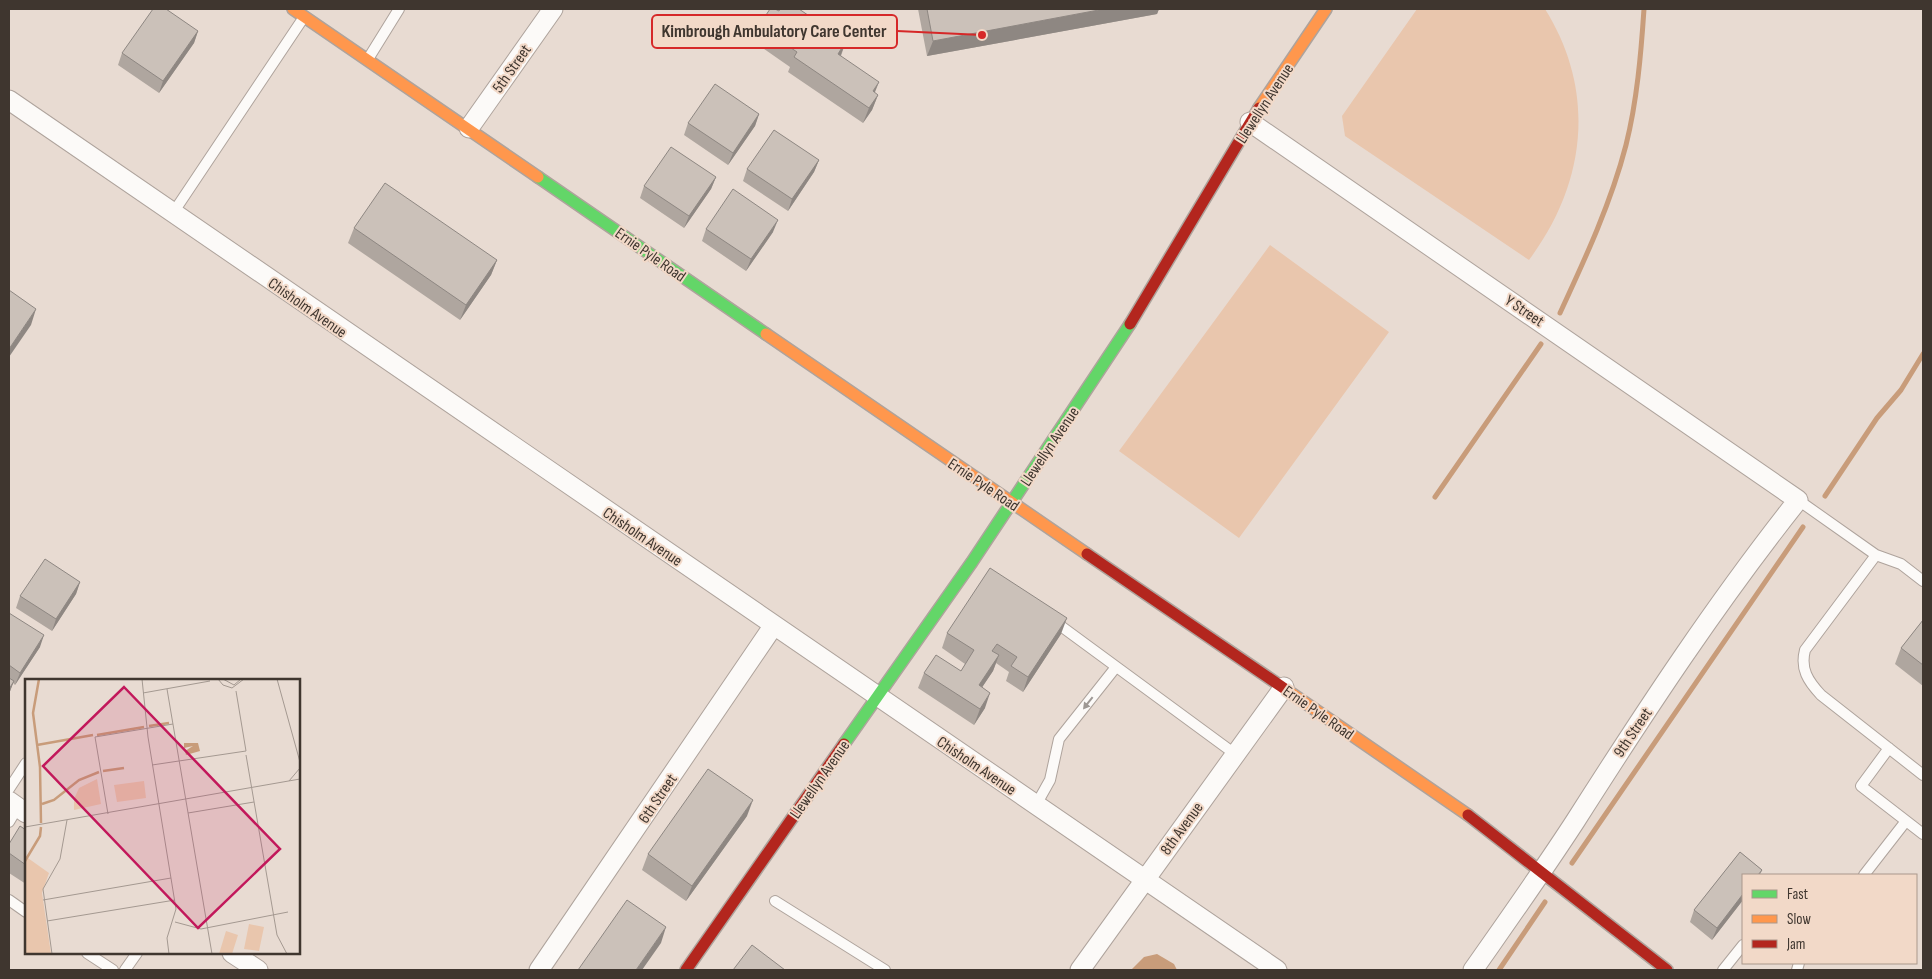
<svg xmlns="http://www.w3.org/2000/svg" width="1932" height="979" viewBox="0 0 1932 979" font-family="'Sofia Sans Condensed',sans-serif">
<rect width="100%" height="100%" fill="#e8dbd2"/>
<path fill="#e9c6ad" d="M1417,9H1545C1597,92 1586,184 1529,260L1345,136L1342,116Z
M1270,245L1389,332L1239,538L1119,451Z"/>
<path fill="#c89c7a" d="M1157,954L1174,964L1177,970H1131L1144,957Z"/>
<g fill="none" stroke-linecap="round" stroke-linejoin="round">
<path stroke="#c89c7a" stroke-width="5" d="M1560,313C1585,259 1611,203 1626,145C1637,101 1641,54 1644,9
M1825,496L1877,418L1901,390L1923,354
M1435,497L1541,344
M1572,863L1803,527
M1499,970L1545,902"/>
<g stroke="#aea39c" stroke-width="12">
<path id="lane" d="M368,59L399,9
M173,213L304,17
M1798,500L1876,555L1901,564L1923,581
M1876,555L1805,650C1800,669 1808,681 1821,695L1923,775
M1054,621L1235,754
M1889,748L1861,786L1923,834
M9,789L26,763
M1036,805L1050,780L1059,739L1116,667
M9,822L18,807
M1864,875L1906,821
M9,900L26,912
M775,901L885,970
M87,953L113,970
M125,970L137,953
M1723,970L1743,945
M1797,970L1799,963"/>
</g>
<g stroke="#aea39c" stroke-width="21">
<path id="street" d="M9,100L1277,970
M1250,122L1798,500C1717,602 1646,710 1576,820C1543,871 1508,920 1473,970
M469,128L553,9
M9,801L26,813
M232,953L258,970
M539,970L774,625
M1080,970L1284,687"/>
</g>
<g stroke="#aea39c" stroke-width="14">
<path id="fast" d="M538,177L766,334
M844,744L972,562L1130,324"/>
</g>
<g stroke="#aea39c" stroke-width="14">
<path id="slow" d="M293,9L538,177
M1259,108L1326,9
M766,334L1087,554
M1288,691L1468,815"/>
</g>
<g stroke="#aea39c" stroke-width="14">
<path id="jam" d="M1130,324L1259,108
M1087,554L1288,691
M1468,815L1667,970
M686,970L844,744"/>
</g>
<use href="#lane" stroke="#fcfaf8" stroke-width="10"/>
<use href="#street" stroke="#fcfaf8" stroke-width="19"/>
<use href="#fast" stroke="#63d668" stroke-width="11"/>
<use href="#slow" stroke="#ff974d" stroke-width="11"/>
<use href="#jam" stroke="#b3261e" stroke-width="11"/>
</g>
<path fill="#afa69f" d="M918,9H1159L1157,14L927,56Z
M779,11L846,41L841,56L875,93L878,95L872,110L863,123L788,72L790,67L760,46L762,40L756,36L762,21Z
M198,31L194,43L159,93L118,65L122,53Z
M759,114L755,126L728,165L684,135L688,123Z
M819,160L814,172L788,211L743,181L747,169Z
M716,177L711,189L684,228L640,198L644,186Z
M354,228L497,260L491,275L460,320L348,243Z
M706,229L773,232L746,271L702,241Z
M80,582L76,594L52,631L16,608L20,596Z
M9,613L40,647L15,685L13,683L9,694Z
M1923,620V686L1895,664L1901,648Z
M947,633L1061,634L1023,692L1006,681L1009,672L996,663L993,671L982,687L985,708L974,725L918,688L924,673L961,671L965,664L942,648Z
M747,816L686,901L642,870L648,854Z
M26,830V884L9,873V844Z
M1740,852L1762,870L1760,875H1743V900L1712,940L1690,922L1694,910Z"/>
<path fill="#8e8782" d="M1104,9H1159L1157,14L927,56L933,41Z
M198,31L194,43L159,93L163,81Z
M846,41L840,57L838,54Z
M879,82L873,97V91Z
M878,95L872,110L863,123L869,108Z
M759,114L755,126L728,165L733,153Z
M819,160L814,172L788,211L792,199Z
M716,177L711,189L684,228L689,216Z
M778,220L773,232L746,271L751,259Z
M497,260L491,275L460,320L466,305Z
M36,309L31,325L9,357V349Z
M80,582L76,594L52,631L56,619Z
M1067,618L1061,634L1023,692L1028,677Z
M44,635L40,647L15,685L20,673Z
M999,655L993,671L973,701L979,685Z
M14,681L9,694V689Z
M990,693L985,708L974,725L980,709Z
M753,800L747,816L686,901L692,886Z
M1743,894V900L1712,940L1717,928Z
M666,927L661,943L642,970H636Z"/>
<path fill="#cbc1b9" stroke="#8e8782" d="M153,9H166L198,31L163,81L122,53Z
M770,9H775L779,11L780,9H799L846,41L838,54L879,82L873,91L878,95L869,108L794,57L797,52L766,31L769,25L762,21Z
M927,9H1104L933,41Z
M715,84L759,114L733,153L688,123Z
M774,130L819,160L792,199L747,169Z
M671,147L716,177L689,216L644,186Z
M385,183L497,260L466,305L354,228Z
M733,189L778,220L751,259L706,229Z
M9,290L36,309L9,349Z
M45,559L80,582L56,619L20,596Z
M990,568L1067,618L1028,677L1011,666L1017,657L997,644L992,651L999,655L979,685L990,693L980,709L924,673L936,655L961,671L974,650L947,633Z
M9,613L44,635L20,673L9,665Z
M1923,620V665L1901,648Z
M9,678L14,681L9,689Z
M708,769L753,800L692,886L648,854Z
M20,826L26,830V865L9,853V844Z
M1740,852L1762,870L1758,875H1743V894L1717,928L1694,910Z
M627,900L666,927L636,970H578Z
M752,945L785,970H733Z"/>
<defs><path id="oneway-solid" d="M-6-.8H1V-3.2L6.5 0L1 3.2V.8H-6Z" transform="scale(1.25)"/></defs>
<use fill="#9e9894" href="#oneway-solid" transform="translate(1088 703) rotate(128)"/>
<g text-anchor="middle" stroke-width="4" stroke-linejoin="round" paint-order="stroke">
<g font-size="16" fill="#3f362f" stroke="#f2d9c8">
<text transform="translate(511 68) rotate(-55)" y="6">5th Street</text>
<text transform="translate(1264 103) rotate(-57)" y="6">Llewellyn Avenue</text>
<text transform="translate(651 254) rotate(35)" y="6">Ernie Pyle Road</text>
<text transform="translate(308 307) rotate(35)" y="6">Chisholm Avenue</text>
<text transform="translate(1525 310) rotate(34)" y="6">Y Street</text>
<text transform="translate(1049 446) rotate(-56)" y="6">Llewellyn Avenue</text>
<text transform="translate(984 484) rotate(34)" y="6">Ernie Pyle Road</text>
<text transform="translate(643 536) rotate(34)" y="6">Chisholm Avenue</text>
<text transform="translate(1319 712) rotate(35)" y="6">Ernie Pyle Road</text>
<text transform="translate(1632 732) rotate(-56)" y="6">9th Street</text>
<text transform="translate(977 765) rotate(34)" y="6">Chisholm Avenue</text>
<text transform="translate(819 779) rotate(-55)" y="6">Llewellyn Avenue</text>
<text transform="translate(657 798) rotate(-56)" y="6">6th Street</text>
<text transform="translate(1181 828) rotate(-54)" y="6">8th Avenue</text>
</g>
</g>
<g transform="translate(25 679)">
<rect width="275" height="275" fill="#e8dbd2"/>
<path d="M72,100L76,125L49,131V120L54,109ZM119,102L121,119L92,123L89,106ZM0,177L24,194L17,214L26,275H0ZM224,245L239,248L234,272L219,270ZM201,252L213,256L207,275H194Z" fill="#e9c6ad"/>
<path d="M159,64H173L175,72L161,76L160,72L168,67L159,69Z" fill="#c89c7a"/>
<path fill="none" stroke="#c89c7a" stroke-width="2.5" d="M14,0L8,34L15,88L16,144M124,47L144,44M72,56L119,48M12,66L68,56M78,92L99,89M17,125L29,121L54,101L74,93M0,182L15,157L16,148"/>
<path fill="none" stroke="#a49991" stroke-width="1" d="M117,0L123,58L151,230L142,259L144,275M193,0L198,6L207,9L219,0M198,0L209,6L216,0M252,0L275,83M142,10L187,275M118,14L185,2M221,76L252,256L262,275M127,86L221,72L211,12M264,102L275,89M163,134L229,123M83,135L70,58L148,45M0,148L275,100M18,221L146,199M22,242L150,221M150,243L176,250L263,233M27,275L18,210L35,180L42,141"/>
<path fill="#c2185b" fill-opacity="0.15" stroke="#c2185b" stroke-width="2.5" d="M99,8L255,170L173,249L18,87Z"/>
<rect width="275" height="275" fill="none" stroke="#3f362f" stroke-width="2.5"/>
</g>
<path fill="none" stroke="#d62828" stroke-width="2" d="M982 35L897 31"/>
<circle fill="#d62828" stroke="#f2d9c8" stroke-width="2" cx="982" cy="35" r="5"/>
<rect fill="#f2d9c8" stroke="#d62828" stroke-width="2" x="652" y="15" width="245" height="33" rx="5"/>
<g font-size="18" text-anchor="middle" font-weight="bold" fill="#3f362f">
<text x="774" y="37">Kimbrough Ambulatory Care Center</text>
</g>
<rect width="1932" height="979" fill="none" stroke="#3f362f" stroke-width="20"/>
<rect x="1742" y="874" width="175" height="90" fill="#f2d9c8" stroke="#aa988b"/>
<rect x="1752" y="890" width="25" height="8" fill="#63d668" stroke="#aa988b"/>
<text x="1787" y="899" font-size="15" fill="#3f362f">Fast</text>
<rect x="1752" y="915" width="25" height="8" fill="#ff974d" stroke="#aa988b"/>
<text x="1787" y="924" font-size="15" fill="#3f362f">Slow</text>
<rect x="1752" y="940" width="25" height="8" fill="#b3261e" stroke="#aa988b"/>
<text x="1787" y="949" font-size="15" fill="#3f362f">Jam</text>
</svg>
